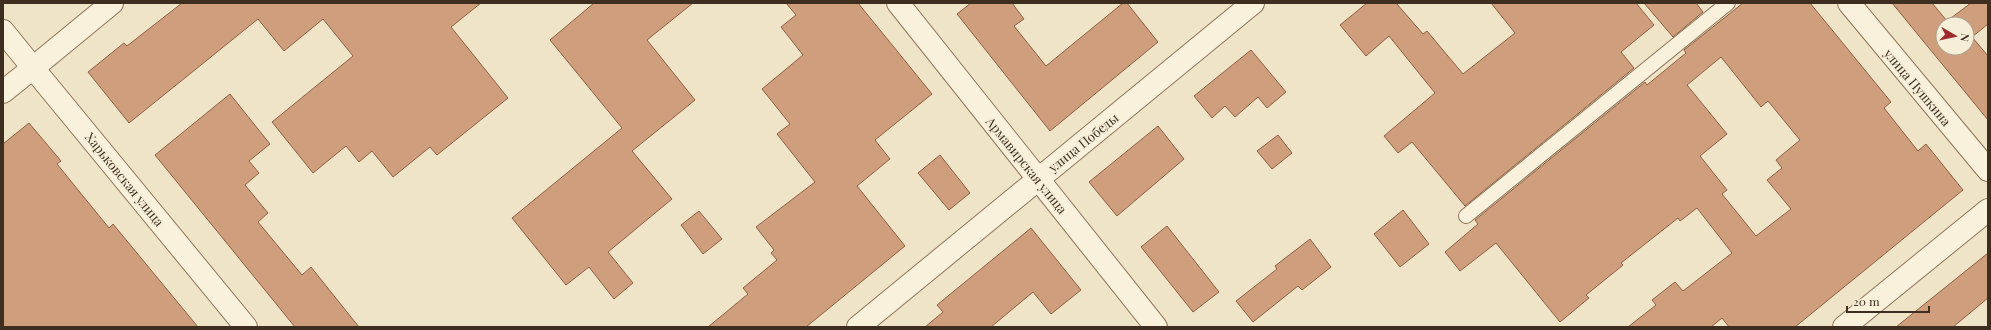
<svg xmlns="http://www.w3.org/2000/svg" width="1991" height="330" viewBox="0 0 1991 330" font-family="'Playfair Display',serif">
  <style>
    .building { fill: #cf9f7d; stroke: #8d5f41; fill-rule: evenodd }
    .lines { fill: none; stroke-linecap: round; stroke-linejoin: round }
    .service-casing { stroke: #8d765c; stroke-width: 16 }
    .minor-casing { stroke: #8d765c; stroke-width: 24 }
    .tertiary-casing { stroke: #8d765c; stroke-width: 24 }
    .service { stroke: #faf1dc; stroke-width: 14 }
    .minor { stroke: #faf1dc; stroke-width: 22 }
    .tertiary { stroke: #faf1dc; stroke-width: 22 }
    .labels { text-anchor: middle; dominant-baseline: central; stroke-width: 4; stroke-linejoin: round; paint-order: stroke }
    .street-label { font-size: 13px; fill: #3d2e20; stroke: #f7eed8 }
  </style>
  <rect width="100%" height="100%" fill="#f0e4c8"/>
  <g class="building">
    <path d="M182 3H481L451 27 508 98 437 155 430 147 393 177 372 151 359 162 346 146 313 173 272 122 353 56 323 19 284 51 258 19 129 123 88 72 124 43 127 46Z"/>
    <path d="M594 3H693L647 40 695 100 632 151 672 199 608 252 633 283 614 299 589 267 566 285 512 218 622 128 550 40Z"/>
    <path d="M786 3H858L932 94 875 140 890 159 857 186 905 246 806 327H708L748 294 743 288 777 260 771 253 774 250 756 227 815 182 777 134 790 124 762 89 803 55 781 27 796 15Z"/>
    <path d="M971 3H1012L1024 19 1014 26 1046 66 1123 3H1127L1158 42 1050 131 957 14Z"/>
    <path d="M1367 3H1396L1423 34 1427 31 1463 74 1515 33 1491 3H1636L1654 25 1621 52 1634 68 1465 206 1412 142 1398 153 1384 136 1435 93 1389 36 1366 56 1340 25Z"/>
    <path d="M1644 3H1696L1703 12 1673 37Z"/>
    <path d="M1743 3H1810L1891 102 1884 108 1918 151 1926 144 1963 190 1795 327H1729L1722 318 1711 327H1628L1656 305 1652 300 1675 282 1683 291 1732 253 1697 208 1680 221 1678 218 1621 263 1623 265 1586 295 1589 298 1560 322 1496 243 1460 271 1445 252 1478 224 1475 220 1645 82 1647 85 1686 53 1684 50ZM1721 57 1761 107 1768 101 1800 140 1776 160 1782 168 1767 180 1791 209 1756 236 1722 194 1727 190 1700 156 1727 134 1687 85Z"/>
    <path d="M1892 3H1932L1947 21 1971 3H1988V24L1972 37 1988 56V120ZM1943 24H1967V48H1943Z"/>
    <path d="M1251 50 1286 92 1267 108 1258 97 1235 117 1225 106 1212 118 1194 96Z"/>
    <path d="M230 94 270 144 249 161 259 173 245 185 268 213 258 222 302 275 311 267 359 327H295L155 155Z"/>
    <path d="M29 123 61 161 57 164 109 228 113 224 198 327H3V144Z"/>
    <path d="M1158 126 1184 159 1117 216 1089 182Z"/>
    <path d="M1278 135 1292 153 1272 169 1257 151Z"/>
    <path d="M940 155 970 193 949 210 918 173Z"/>
    <path d="M1403 210 1429 244 1400 267 1374 234Z"/>
    <path d="M699 211 722 239 703 254 681 225Z"/>
    <path d="M1167 226 1219 292 1193 312 1141 247Z"/>
    <path d="M1031 228 1081 290 1051 314 1033 292 991 327H925L943 312 937 305Z"/>
    <path d="M1310 239 1331 267 1302 290 1298 286 1253 322 1236 301 1277 269 1275 266Z"/>
    <path d="M1988 253V298L1953 327H1896Z"/>
  </g>
  <g class="lines">
    <g class="service-casing">
      <path id="service" d="M1466 216 1728 3"/>
    </g>
    <g class="minor-casing">
      <g id="minor">
        <path d="M1849 3 1988 170"/>
        <path d="M3 92 33 68 246 327"/>
        <path d="M858 327 1253 3"/>
        <path d="M1844 327 1988 210"/>
      </g>
    </g>
    <g class="tertiary-casing">
      <g id="tertiary">
        <path d="M898 3 1156 327"/>
        <path d="M3 31 33 68 112 3"/>
      </g>
    </g>
    <use href="#service" class="service"/>
    <use href="#minor" class="minor"/>
    <use href="#tertiary" class="tertiary"/>
  </g>
  <g class="labels">
    <g class="street-label">
      <text transform="translate(1918 87) rotate(50)">улица Пушкина</text>
      <text transform="translate(1083 142) rotate(-39)">улица Победы</text>
      <text transform="translate(1027 165) rotate(51)">Армавирская улица</text>
      <text transform="translate(125 179) rotate(51)">Харьковская улица</text>
    </g>
  </g>
  <rect width="1991" height="330" fill="none" stroke="#3d2e20" stroke-width="8"/>
  <g transform="translate(1955 36) rotate(99)"><circle r="19" fill="#f7eed8" stroke="#ada18e"/>
  <path d="M0-3L7 15L0 10L-7 15Z" fill="#9e2a2b"/>
  <text y="-6" font-size="11" font-weight="bold" text-anchor="middle" fill="#3d2e20">N</text>
  </g>
  <path d="M1847 306v6h82v-6" fill="none" stroke="#3d2e20" stroke-width="2"/>
  <text x="1853" y="306" font-size="12" fill="#3d2e20" stroke="#f7eed8" stroke-width="3" paint-order="stroke">20 m</text>
</svg>
